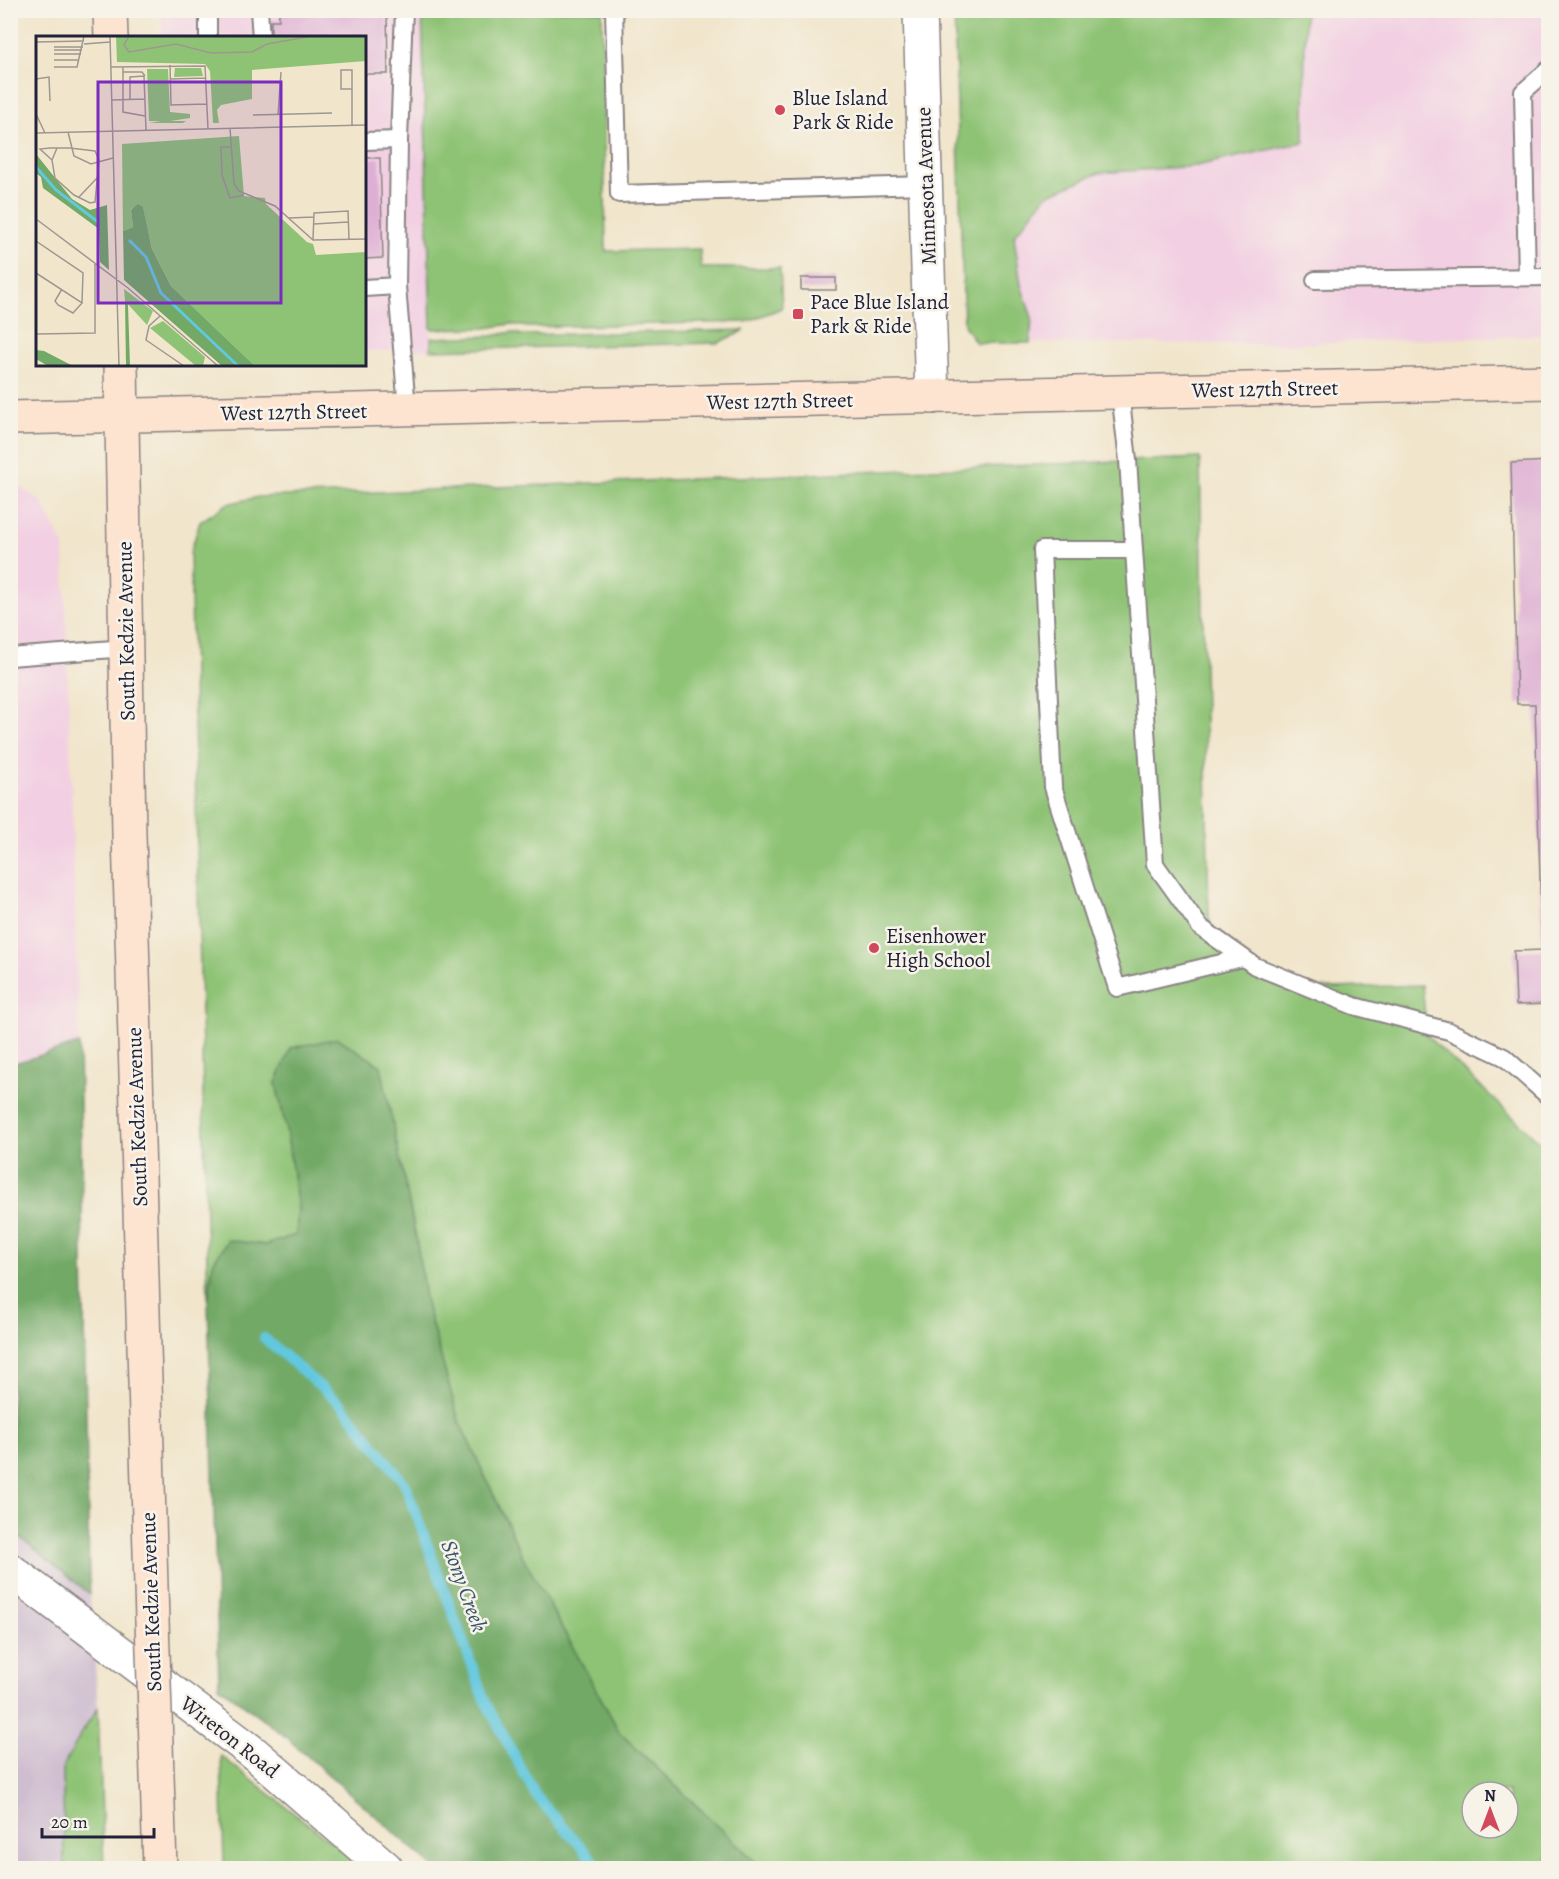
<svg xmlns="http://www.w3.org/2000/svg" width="1559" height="1879" viewBox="0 0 1559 1879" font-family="Alegreya,serif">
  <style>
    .built { fill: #f2cfe2 }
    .industrial { fill: #cfbdd0 }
    .green { fill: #8ec375; stroke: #587258; stroke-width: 1.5; fill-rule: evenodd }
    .forest { fill: #72a966; stroke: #4a6650; stroke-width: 1.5 }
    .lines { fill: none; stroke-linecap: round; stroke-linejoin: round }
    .stream { stroke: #62c8df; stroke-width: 10 }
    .building { fill: #deafd4 }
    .service-casing { stroke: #8a8483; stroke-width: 20 }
    .minor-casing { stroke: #8a8483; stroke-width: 36 }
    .tertiary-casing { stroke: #8a8483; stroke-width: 36 }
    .secondary-casing { stroke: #8a8483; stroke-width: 36 }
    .service { stroke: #fff; stroke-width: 16 }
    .minor { stroke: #fff; stroke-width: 33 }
    .tertiary { stroke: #fff; stroke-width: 33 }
    .secondary { stroke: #fde4d0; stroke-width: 33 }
    .secondary-bridge-casing { stroke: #8a8483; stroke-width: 36; stroke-linecap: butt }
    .secondary-bridge { stroke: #fde4d0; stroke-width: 33 }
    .poi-dot { fill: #d1495b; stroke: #f7f3e8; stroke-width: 2 }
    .labels { text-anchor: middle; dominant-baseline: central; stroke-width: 5; stroke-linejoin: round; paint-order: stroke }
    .poi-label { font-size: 21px; fill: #22223b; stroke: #f7f3e8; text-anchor: start }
    .street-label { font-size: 21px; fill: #22223b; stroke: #f7f3e8 }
    .water-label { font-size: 22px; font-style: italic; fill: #35546c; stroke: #f7f3e8 }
    .inset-river { fill: none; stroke: #62c8df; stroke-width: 3 }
    .inset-road { fill: none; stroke: #9e9791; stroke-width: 1.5 }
    .view { fill: #7b2cbf; fill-opacity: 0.15; stroke: #7b2cbf; stroke-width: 3 }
    .inset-edge { fill: none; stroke: #22223b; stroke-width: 3 }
  </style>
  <rect width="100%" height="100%" fill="#f7f3e8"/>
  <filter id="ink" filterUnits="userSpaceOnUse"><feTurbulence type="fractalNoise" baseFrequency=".0167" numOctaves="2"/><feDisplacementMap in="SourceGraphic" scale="12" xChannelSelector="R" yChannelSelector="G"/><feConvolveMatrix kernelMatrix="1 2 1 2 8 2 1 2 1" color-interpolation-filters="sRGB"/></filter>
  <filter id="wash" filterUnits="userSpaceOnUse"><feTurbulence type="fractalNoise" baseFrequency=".008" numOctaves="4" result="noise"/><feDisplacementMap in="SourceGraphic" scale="24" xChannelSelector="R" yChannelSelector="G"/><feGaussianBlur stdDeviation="1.35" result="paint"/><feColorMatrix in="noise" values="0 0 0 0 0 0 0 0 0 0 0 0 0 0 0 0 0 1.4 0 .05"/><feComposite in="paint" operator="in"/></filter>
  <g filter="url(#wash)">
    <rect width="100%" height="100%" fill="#f1e5cb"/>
    <g class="built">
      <path d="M162 11H422L431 350 365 351 364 38 162 37Z"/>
      <path d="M1305 11H1548V335L1292 344 1030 343 1032 318 1021 285 1014 236 1047 195 1099 173 1196 166 1304 142Z"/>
      <path d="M11 484 20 487 42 502 64 546 79 1044 11 1064Z"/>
    </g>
    <path class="industrial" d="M10 1254 12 1531 90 1594 98 1708 82 1731 63 1767 64 1868H11Z"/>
    <g class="green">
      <path d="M422 11H602L606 251 700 249 701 268H780L782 308 746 322 528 327 511 324 486 328 431 329Z"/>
      <path d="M954 11H1305L1304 142 1196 166 1099 173 1047 195 1014 236 1021 285 1032 318 1030 343H976L964 325Z"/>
      <path d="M745 330 718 343 431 350V338L492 336 512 332 522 335Z"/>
      <path d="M1200 458 1209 919 1218 946 1238 965 1260 980 1304 989 1422 985 1427 1036 1548 1150V1868H762L620 1733 523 1557 459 1421 426 1304 416 1238 401 1164 276 1083 286 1128 298 1208 296 1235 265 1245 228 1240 213 1263 208 1303 190 553 200 522 227 504 258 497ZM1472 1792H1508V1828H1472Z"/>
      <path d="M98 1708 104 1868H64L63 1767 83 1731Z"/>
      <path d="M221 1756 365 1868H227L224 1865Z"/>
    </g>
    <g class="forest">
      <path d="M338 1038 381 1066 416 1238 426 1304 459 1421 523 1557 620 1733 762 1868H435L281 1733 219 1686 208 1303 213 1263 228 1240 265 1245 296 1235 298 1208 286 1128 276 1083 291 1048Z"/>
      <path d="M79 1044 89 1574 90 1594 12 1531 11 1064Z"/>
    </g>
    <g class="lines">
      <path class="stream" d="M264 1338 343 1406 405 1484 485 1701 536 1796 600 1868"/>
    </g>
    <g id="blocks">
      <g class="building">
        <path d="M279 10H387L388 74H364V38H271V20H279Z"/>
        <path d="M364 158H380L383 258 364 259Z"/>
        <rect x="801" y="278" width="35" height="12"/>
        <path d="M1548 461V1004L1516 1005 1514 951 1542 950 1535 704H1517L1511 463Z"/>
      </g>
    </g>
  </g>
  <g filter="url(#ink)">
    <use href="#blocks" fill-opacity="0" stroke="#8a8483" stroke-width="1.5"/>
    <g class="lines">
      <g class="service-casing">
        <g id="service">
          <path d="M208 10V38"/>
          <path d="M259 10 261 38"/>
          <path d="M404 10 399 140 397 286 407 409"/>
          <path d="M614 10 619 194 925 185"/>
          <path d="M364 141 399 140"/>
          <path d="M1527 277 1523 92 1548 70"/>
          <path d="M1315 280 1548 277"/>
          <path d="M364 288 397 286"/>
          <path d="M1120 393 1128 460 1155 864 1200 927 1255 966 1354 1006 1449 1031 1504 1057 1548 1096"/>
          <path d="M1134 550H1042L1053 787 1117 988 1242 958"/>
          <path d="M10 657 126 648"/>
        </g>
      </g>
      <g class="minor-casing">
        <path id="minor" d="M920 10 932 397"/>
      </g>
      <g class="tertiary-casing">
        <path id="tertiary" d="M10 1570 255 1754 386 1868"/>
      </g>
      <g class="secondary-casing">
        <g id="secondary">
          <path d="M110 10 111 38"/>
          <path d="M121 364 129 834 152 1620"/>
          <path d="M10 418 1548 382"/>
        </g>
      </g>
      <use href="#service" class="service"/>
      <use href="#minor" class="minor"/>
      <use href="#tertiary" class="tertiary"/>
      <use href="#secondary" class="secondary"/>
      <g class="secondary-bridge-casing">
        <path id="secondary-bridge" d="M152 1620 160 1868"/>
      </g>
      <use href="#secondary-bridge" class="secondary-bridge"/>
    </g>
  </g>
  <g class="poi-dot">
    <circle cx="780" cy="110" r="6"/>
    <rect x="792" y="308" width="12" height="12" rx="3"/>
    <circle cx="874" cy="948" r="6"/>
  </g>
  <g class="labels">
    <g class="poi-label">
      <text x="792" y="98">Blue Island<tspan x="792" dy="24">Park &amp; Ride</tspan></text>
      <text x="810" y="302">Pace Blue Island<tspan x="810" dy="24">Park &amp; Ride</tspan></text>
      <text x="886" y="936">Eisenhower<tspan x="886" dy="24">High School</tspan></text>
    </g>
    <g class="street-label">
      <text transform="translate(926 186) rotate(-92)">Minnesota Avenue</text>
      <text transform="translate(1265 389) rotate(-1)">West 127th Street</text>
      <text transform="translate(780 401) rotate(-1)">West 127th Street</text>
      <text transform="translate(294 412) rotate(-1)">West 127th Street</text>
      <text transform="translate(126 631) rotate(-91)">South Kedzie Avenue</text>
      <text transform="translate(137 1117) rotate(-92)">South Kedzie Avenue</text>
      <text transform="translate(151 1602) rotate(-92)">South Kedzie Avenue</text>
      <text transform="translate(230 1737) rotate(38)">Wireton Road</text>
    </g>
    <g class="water-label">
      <text transform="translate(464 1586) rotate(70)">Stony Creek</text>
    </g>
  </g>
  <g transform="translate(36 36)">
    <rect width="330" height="330" fill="#f1e5cb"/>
    <path d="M80 0H330V25L216 34V63L185 69 181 74 183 87H177L174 35 169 28 81 26ZM139 32H165L167 40 138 41ZM111 33H132L134 76 154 78V82L134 85H150L147 87H113L125 85H113ZM203 100 208 160 229 162 230 168 271 206 277 208 280 219 330 216V330H219L135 250 116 213 107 172 95 173 97 191 87 195V199L86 108ZM88 253 117 275 111 289 89 265ZM127 285 169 321 167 330H160L114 292Z" fill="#8ec375"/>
    <path d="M0 118 36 163 54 174 71 169 73 234 64 226 63 193 7 152 5 141 0 137ZM102 168 107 171 116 213 135 250 219 330H186L88 244 87 195 97 191 95 174ZM89 265 92 269 94 330H90ZM0 314 8 315 37 330H12L0 323Z" fill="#72a966"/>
    <path class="inset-river" d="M0 131 20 154 62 186M93 204 110 221 125 257 202 330"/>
    <path class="inset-road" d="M74 0 83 330M93 0 88 9 93 16 140 8 175 17 216 16 231 8 276 0M0 6 48 5M48 8 74 6M18 11H47M18 14H46M18 18H45M18 24H43M134 29 135 69 171 68M18 31H41L48 0M75 31 169 30 172 93M87 31V76L109 80M87 36H106L109 40M0 43 13 41 14 65M134 43 170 42M316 53H305V34H316V90M94 63V41L108 40 110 94M76 64 109 63M0 78 9 97M217 79 296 77M242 79 245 36M194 92 198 148 203 155 239 170 277 204 330 203M32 96 38 120 55 128 77 122M0 97 330 89M196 111H185L186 139 194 162 208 159M16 124 4 113 14 112H34L59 115 63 124 59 166 54 167 38 159 19 142 16 124 21 112M43 161 62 141M252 182 278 181M0 183 92 252 182 330M278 188 312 186M277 204 278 177 312 175 313 203M0 205 47 237 46 267 0 237M26 253 19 265 22 269 37 277 46 267M124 280 113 290 110 304 148 330M0 298 59 297V227"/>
    <path class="view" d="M62 46H245V267H62Z"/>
    <rect width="330" height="330" class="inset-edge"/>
  </g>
  <rect width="1559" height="1879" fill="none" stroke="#f7f3e8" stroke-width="36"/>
  <g transform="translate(1490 1810)"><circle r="28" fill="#f7f3e8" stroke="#a29fa3" stroke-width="1.5"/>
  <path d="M0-4.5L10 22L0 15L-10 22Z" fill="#d1495b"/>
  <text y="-9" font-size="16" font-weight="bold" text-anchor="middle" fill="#22223b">N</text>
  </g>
  <path d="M42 1828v9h112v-9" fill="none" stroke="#22223b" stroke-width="3"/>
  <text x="51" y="1828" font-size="18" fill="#22223b" stroke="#f7f3e8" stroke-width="4.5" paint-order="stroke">20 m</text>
</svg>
